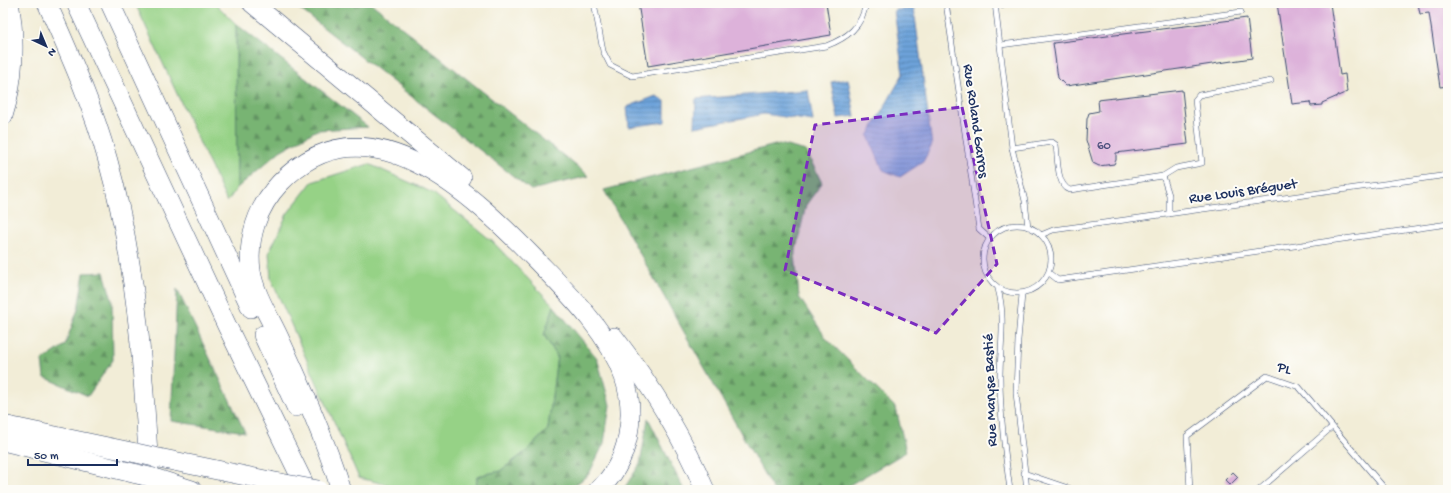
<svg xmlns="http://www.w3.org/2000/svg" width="1451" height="493" viewBox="0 0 1451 493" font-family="'Gochi Hand',sans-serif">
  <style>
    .grass { fill: #96d286; stroke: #588072 }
    .forest { fill: url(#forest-firs); stroke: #4a7268 }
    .water { fill: url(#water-rules); stroke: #44699c }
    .building { fill: #ddb2da }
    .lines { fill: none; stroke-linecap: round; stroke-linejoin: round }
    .lane-casing { stroke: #3b4c70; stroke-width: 6 }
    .highway-casing { stroke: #3b4c70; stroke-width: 20 }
    .lane { stroke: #fff; stroke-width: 5 }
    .highway { stroke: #fff; stroke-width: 19 }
    .highway-bridge-casing { stroke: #3b4c70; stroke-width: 20; stroke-linecap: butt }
    .highway-bridge { stroke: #fff; stroke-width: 19 }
    .marked { fill: #7b2cbf; fill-opacity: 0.2; stroke: #7b2cbf; stroke-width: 3; stroke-dasharray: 8 5; stroke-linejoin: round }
    .labels { text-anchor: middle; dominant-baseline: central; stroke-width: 4; stroke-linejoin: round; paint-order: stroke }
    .number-label { font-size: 13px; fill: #4c507d }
    .street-label { font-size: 15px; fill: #1b2f5e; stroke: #fdfcf7 }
  </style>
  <defs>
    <pattern id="forest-firs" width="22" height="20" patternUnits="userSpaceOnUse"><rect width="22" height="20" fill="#78b473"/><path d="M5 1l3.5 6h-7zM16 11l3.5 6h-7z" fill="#629362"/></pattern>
    <pattern id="water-rules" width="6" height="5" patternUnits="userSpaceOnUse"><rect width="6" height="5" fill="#6da3da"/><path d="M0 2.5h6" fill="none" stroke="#5985b4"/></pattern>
  </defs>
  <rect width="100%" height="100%" fill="#fdfcf7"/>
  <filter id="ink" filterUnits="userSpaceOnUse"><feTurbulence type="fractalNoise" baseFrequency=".025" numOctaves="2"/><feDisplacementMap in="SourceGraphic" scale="8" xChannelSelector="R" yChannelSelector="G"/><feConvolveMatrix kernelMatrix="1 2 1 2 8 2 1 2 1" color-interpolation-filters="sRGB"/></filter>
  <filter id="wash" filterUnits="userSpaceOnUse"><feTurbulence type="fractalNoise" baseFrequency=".012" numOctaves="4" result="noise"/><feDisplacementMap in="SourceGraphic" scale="16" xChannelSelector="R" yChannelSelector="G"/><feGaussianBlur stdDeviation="0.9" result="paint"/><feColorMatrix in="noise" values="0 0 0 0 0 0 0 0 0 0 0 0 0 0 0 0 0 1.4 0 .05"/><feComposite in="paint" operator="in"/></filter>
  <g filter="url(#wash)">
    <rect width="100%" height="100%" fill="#f2edd7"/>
    <g class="grass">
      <path d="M135 3H215L236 24 237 188 227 202Z"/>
      <path d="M369 164 433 193 492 241 554 306 544 335 557 356 548 429 528 450 500 471 477 476 476 490H410L359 478 271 279 269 253 287 214 312 182Z"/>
    </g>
    <g class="forest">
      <path d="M292 3H371L589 176 531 190Z"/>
      <path d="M236 24 368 127 317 130 280 151 237 188Z"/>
      <path d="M779 144 806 151 822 183 806 205 795 254 799 297 826 338 896 408 906 452 841 490H773L604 190Z"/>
      <path d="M104 272 112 300 113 360 88 396 44 377 42 361 65 345 78 309 84 273Z"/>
      <path d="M177 289 245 432 171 421Z"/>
      <path d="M554 306 597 358 610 405 604 443 589 474 569 490H476L477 476 500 471 528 450 548 429 557 356 544 335Z"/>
      <path d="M648 418 684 490H623L640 464Z"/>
    </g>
    <g class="water">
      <path d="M914 9 932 145 923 162 900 177 883 170 868 136 903 74 894 10Z"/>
      <path d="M848 79 855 116 838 118 831 82Z"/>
      <path d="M808 90 813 121 764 114 695 127 696 99Z"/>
      <path d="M656 96 665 101V122L629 127 627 107Z"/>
    </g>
    <g id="blocks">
      <g class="building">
        <path d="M638 3H826L831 35 648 66Z"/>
        <path d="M1277 3H1330L1340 75 1345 74 1347 92 1322 103V105L1311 106 1310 102 1292 104Z"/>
        <path d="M1418 3H1448V86L1440 87 1429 13 1420 14Z"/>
        <path d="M1247 18 1252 58 1066 86 1058 78 1053 43Z"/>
        <path d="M1182 90 1188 144 1116 153V160L1114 164 1099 166 1093 163 1086 140 1087 119 1089 113 1099 111 1098 100Z"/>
        <path d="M1233 472 1238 477 1230 485 1225 480Z"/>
      </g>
    </g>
  </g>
  <g filter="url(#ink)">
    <use href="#blocks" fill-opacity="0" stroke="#3b4c70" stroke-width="1"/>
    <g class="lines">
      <g class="lane-casing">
        <g id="lane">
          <path d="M594 3 603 51 610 65 632 76 826 46C847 38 862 27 866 3"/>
          <path d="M946 3 979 229 989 238"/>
          <path d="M995 3 1012 148 1025 201 1028 227"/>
          <path d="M996 7 1007 3"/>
          <path d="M1001 45 1241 12"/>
          <path d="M1012 148 1052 142 1056 145C1058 158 1056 185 1070 190L1163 176 1176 168 1202 163 1195 100 1199 95 1271 81"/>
          <path d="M1163 176 1169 195V214"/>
          <circle cx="1017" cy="259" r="34"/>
          <path d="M1041 235 1053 230 1448 175"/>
          <path d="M1049 273 1058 280 1448 224"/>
          <path d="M998 289C1006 317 1000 348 1000 377 1000 415 1005 453 1010 490"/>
          <path d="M1022 294 1018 340 1016 393 1027 490"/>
          <path d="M1024 473 1074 490"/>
          <path d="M1190 490 1187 436 1267 376 1299 387 1386 490"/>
          <path d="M1259 490 1332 427"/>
        </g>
      </g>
      <g class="highway-casing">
        <g id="highway">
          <path d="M47 3C70 55 93 106 108 161 138 268 144 379 150 490"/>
          <path d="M76 3 227 326 307 490"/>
          <path d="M110 3 251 308"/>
          <path d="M252 3 462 178"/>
          <path d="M3 116C14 81 16 39 9 3"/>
          <path d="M263 335 296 407"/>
          <path d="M614 337C650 384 682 435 705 490"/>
          <path d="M3 425 136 453"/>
          <path d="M3 441 137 474"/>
          <path d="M154 457 270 481"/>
          <path d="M154 478 192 490"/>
          <path d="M341 490C325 439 303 390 281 342 271 319 255 296 251 271 247 239 257 207 280 183 367 92 474 196 537 261 569 294 608 332 624 377 637 415 629 463 598 490"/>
        </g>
      </g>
      <use href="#lane" class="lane"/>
      <use href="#highway" class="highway"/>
      <g class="highway-bridge-casing">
        <g id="highway-bridge">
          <path d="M136 453 154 457"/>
          <path d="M137 474 154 478"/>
          <path d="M270 481 318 490"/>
        </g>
      </g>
      <use href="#highway-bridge" class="highway-bridge"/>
    </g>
  </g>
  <path class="marked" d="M962 107 997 264 936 333 785 270 815 125Z"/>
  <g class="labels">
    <g class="number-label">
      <text x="1104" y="146">60</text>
    </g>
    <g class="street-label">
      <text transform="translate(975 121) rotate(82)">Rue Roland Garros</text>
      <text transform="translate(1243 192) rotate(-8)">Rue Louis Bréguet</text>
      <text transform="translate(1284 369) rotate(18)">PL</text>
      <text transform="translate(991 390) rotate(-92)">Rue Maryse Bastié</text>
    </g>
  </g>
  <rect width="1451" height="493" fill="none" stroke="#fdfcf7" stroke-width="16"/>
  <g transform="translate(46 46) rotate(136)" stroke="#fdfcf7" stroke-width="3" paint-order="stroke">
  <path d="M0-3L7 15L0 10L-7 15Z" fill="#1b2f5e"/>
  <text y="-6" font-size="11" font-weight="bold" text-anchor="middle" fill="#1b2f5e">N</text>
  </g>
  <path d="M28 459v6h89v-6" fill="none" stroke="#1b2f5e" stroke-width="2"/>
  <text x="34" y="459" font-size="12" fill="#1b2f5e" stroke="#fdfcf7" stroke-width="3" paint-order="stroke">50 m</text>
</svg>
